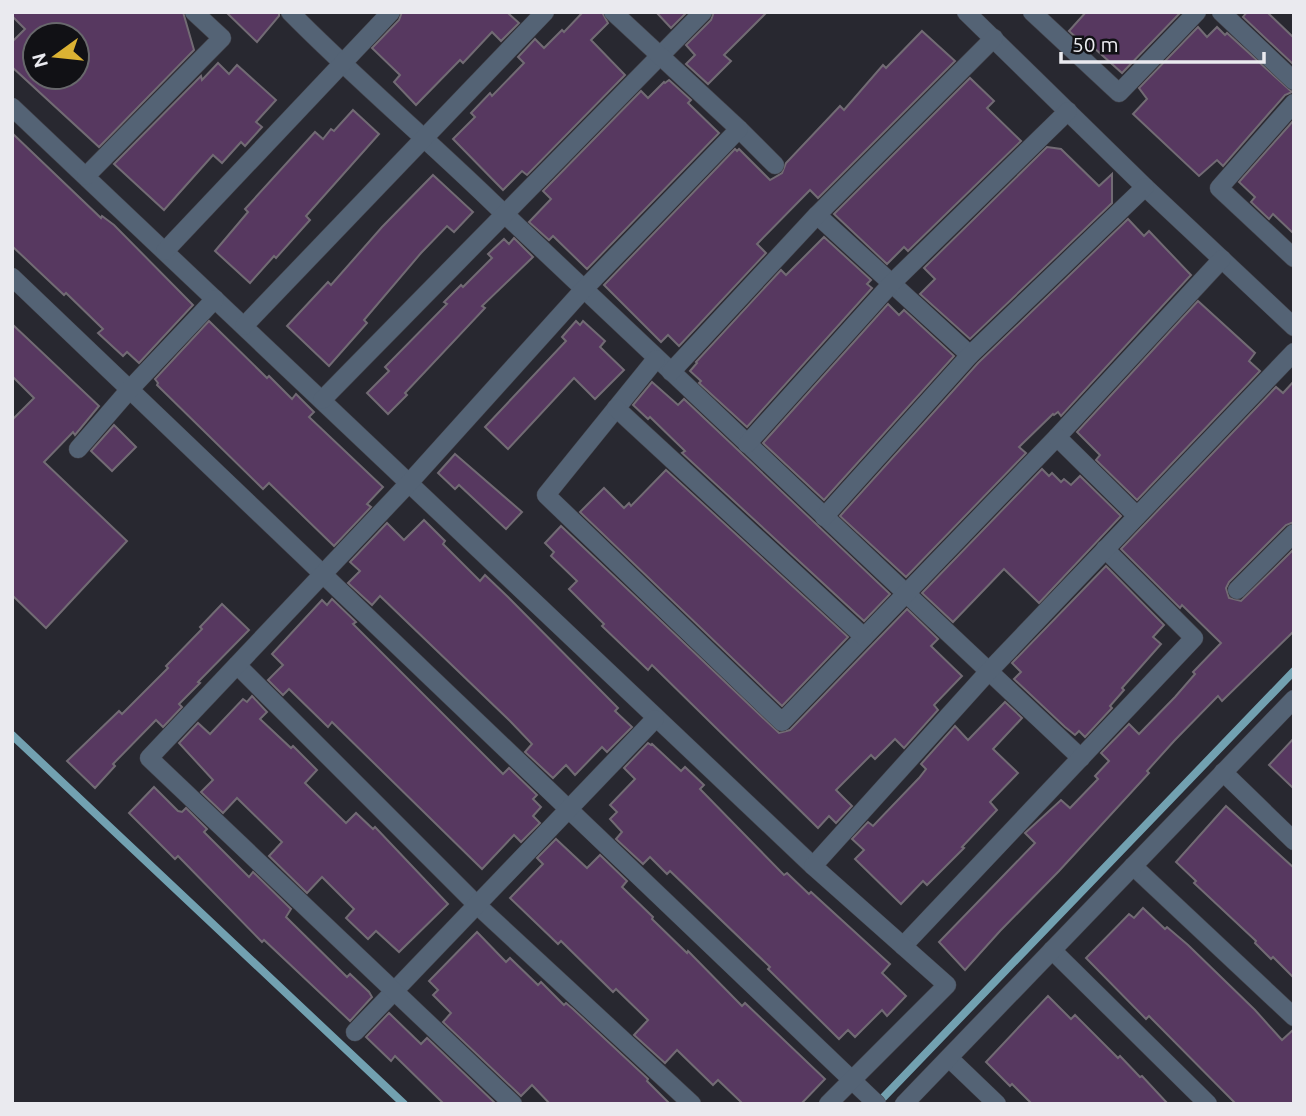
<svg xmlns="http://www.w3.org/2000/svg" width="1306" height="1116" viewBox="0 0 1306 1116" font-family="Ubuntu,sans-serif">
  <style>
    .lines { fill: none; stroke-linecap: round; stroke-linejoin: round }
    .stream { stroke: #72a1b1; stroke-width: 8 }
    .building { fill: #573860; stroke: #726b74; stroke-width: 2; fill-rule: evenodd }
    .minor-casing { stroke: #43434b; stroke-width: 19 }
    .minor { stroke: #546375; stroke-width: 18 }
  </style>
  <rect width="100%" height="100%" fill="#282830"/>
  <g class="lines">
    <g class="stream">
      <path d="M12 735 404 1104"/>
      <path d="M877 1104 1294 671"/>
    </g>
  </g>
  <g class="building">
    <path d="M12 12H183L194 50 99 147 12 67V42L25 29 12 16ZM35 35H77V77H35Z"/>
    <path d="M226 12H279V16L257 42Z"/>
    <path d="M402 12H511L509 14 519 23 501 41 492 32 463 63 460 60 416 105 394 82 400 75 372 48 399 20Z"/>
    <path d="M583 12H602L608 23 591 40 625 75 527 175 522 171 503 190 453 139 475 117 471 113 490 93 492 96 524 63 518 57 535 39 544 48 562 30 564 32Z"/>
    <path d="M656 12H687L671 28Z"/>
    <path d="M714 12H767L724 55 731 61 708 84 686 64 695 55 686 45 711 20Z"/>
    <path d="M1086 12H1181L1122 73 1093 47 1090 50 1069 31Z"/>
    <path d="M1247 12H1267L1294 38V65L1243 17Z"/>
    <path d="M1198 27 1207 37 1217 27 1225 35 1227 33 1292 92 1285 95 1223 166 1217 160 1199 176 1133 114 1147 99 1139 88Z"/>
    <path d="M922 31 955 61 818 198 810 190 757 244 766 253 679 346 668 335 661 342 604 285 735 149 737 151 739 149 770 180 782 173 786 163 840 106 844 110 883 65 886 68Z"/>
    <path d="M218 63 229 74 237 65 276 100 256 122 262 127 245 146 241 142 222 163 213 155 164 210 114 164 201 76 202 80Z"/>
    <path d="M970 78 994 101 987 108 1021 141 908 251 904 247 887 264 834 214Z"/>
    <path d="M669 80 691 100 688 103 719 133 587 269 553 236 549 240 529 222 551 199 543 191 641 91 648 98 664 82 665 83Z"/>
    <path d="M353 110 379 134 306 216 310 220 276 258 274 256 250 283 215 251 248 212 245 209 315 132 323 139 331 129 334 131Z"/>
    <path d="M1294 120V234L1273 214 1269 219 1251 202 1255 197 1239 182Z"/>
    <path d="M12 133 101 218 102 216 114 225 193 305 139 363 127 352 123 356 98 333 103 329 66 293 64 295 12 246Z"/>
    <path d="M1047 147 1061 149 1099 186 1112 174V203L970 339 920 294 935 279 924 268Z"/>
    <path d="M433 175 473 212 454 232 447 226 421 253 364 320 367 323 329 366 287 326 328 282 331 285 382 227Z"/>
    <path d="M1128 219 1144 236 1149 231 1191 275 1061 416 1058 412 1054 415 1053 414 1019 447 1026 453 906 577 840 516 978 363Z"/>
    <path d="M824 237 871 280 867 284 872 288 747 427 699 383 701 381 690 371 697 363 696 362 781 270 786 275Z"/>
    <path d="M514 238 533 257 482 306 485 308 405 393 407 395 388 414 367 393 389 371 385 367 447 304 444 302 461 285 463 287 492 258 488 254 504 239 509 244Z"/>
    <path d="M1198 301 1255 353 1249 361 1260 371 1137 500 1096 460 1100 455 1077 432Z"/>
    <path d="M888 304 899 315 904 310 954 356 824 500 763 443Z"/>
    <path d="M209 321 267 378 269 376 292 399 296 394 314 412 309 417 383 487 367 504 371 507 334 546 269 483 263 489 157 385 158 383 155 379Z"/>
    <path d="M576 321 580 325 583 321 605 341 600 347 624 370 595 399 574 378 508 449 485 427 566 341 562 337Z"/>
    <path d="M12 324 99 406 75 435 73 432 44 462 127 541 46 628 12 595V420L34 398 12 376Z"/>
    <path d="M1294 381V522L1286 525 1229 582 1226 588 1229 598 1241 601 1294 549V631L1222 701 1218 696 1174 741 1147 771 1149 773 1059 871 1000 931 965 970 939 942 1035 843 1025 833 1061 800 1070 808 1098 779 1095 776 1109 761 1101 753 1129 724 1139 734 1175 697 1195 674 1193 672 1221 643 1182 605 1180 608 1121 549 1276 387 1283 393Z"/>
    <path d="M652 382 678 405 684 399 890 594 864 621 682 453 685 451 650 417 648 419 633 405Z"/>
    <path d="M114 425 136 447 112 471 91 451Z"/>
    <path d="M455 454 522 512 506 529 459 485 455 489 438 473Z"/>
    <path d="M1042 469 1049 476 1052 473 1061 482 1064 479 1071 485 1080 476 1121 516 1039 603 1004 569 953 622 922 593Z"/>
    <path d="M666 470 848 637 782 706 580 512 604 488 624 508 629 503 631 506Z"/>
    <path d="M424 520 445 541 443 544 480 581 485 575 508 597 618 708 615 711 632 727 607 752 602 747 575 775 566 765 553 778 525 752 532 744 510 721 380 596 372 605 348 583 360 571 350 562 387 523 404 540Z"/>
    <path d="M561 526 779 733 790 730 907 609 938 639 931 646 962 676 934 705 938 710 904 748 895 739 875 759 871 755 836 790 852 806 836 823 829 816 818 828 652 665 648 670 602 626 604 624 569 589 577 581 551 556 554 552 545 543Z"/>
    <path d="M1106 566 1164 625 1153 637 1161 644 1122 688 1124 690 1110 706 1112 708 1085 737 1079 731 1075 735 1065 727 1014 679 1021 672 1012 663Z"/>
    <path d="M332 599 356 622 353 624 503 774 509 768 537 795 533 799 541 807 533 816 540 823 521 842 514 835 482 869 332 722 328 727 289 689 283 695 268 680 283 665 272 654 322 600 327 605Z"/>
    <path d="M222 604 249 630 198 682 200 683 179 704 182 707 163 727 156 720 113 764 115 766 95 788 67 761 119 711 122 714 168 668 166 666 202 629 200 627Z"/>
    <path d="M252 696 267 712 260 719 291 748 293 746 317 770 305 783 346 823 356 813 373 829 375 827 448 904 399 952 376 931 368 939 346 918 354 909 322 877 307 893 269 856 282 842 237 798 223 813 201 792 213 780 179 743 198 723 210 734 243 699 247 702Z"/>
    <path d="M1005 702 1022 718 993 749 1018 773 990 802 997 810 962 847 964 848 927 885 923 881 901 904 855 859 864 850 852 839 868 822 873 826 919 778 926 769 921 764 955 726 968 740Z"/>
    <path d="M1294 738V789L1269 765Z"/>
    <path d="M648 743 651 745 652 744 681 771 685 767 704 785 700 789 784 875 787 873 809 894 811 892 890 964 882 973 906 996 887 1016 882 1010 855 1037 848 1030 839 1039 768 969 770 967 670 871 667 874 650 857 643 864 616 839 622 832 610 819 617 812 610 805 635 779 624 768Z"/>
    <path d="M154 787 178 811 182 812 186 808 207 829 204 832 249 877 253 872 291 909 286 917 347 977 350 974 369 992 372 997 350 1021 264 940 262 942 178 856 175 859 129 813Z"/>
    <path d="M1226 806 1294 868V978L1273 957 1271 959 1255 943 1256 941 1194 883 1196 881 1176 862Z"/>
    <path d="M556 839 587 868 600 855 627 881 622 887 653 917 652 919 687 953 688 951 742 1006 745 1003 825 1079 801 1104H743L718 1080 713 1085 677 1050 665 1063 634 1035 648 1020 616 989 613 992 561 941 558 944 510 898 543 864 537 858Z"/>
    <path d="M1143 908 1165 929 1167 927 1188 945 1255 1010 1282 1040 1294 1029V1104H1236L1149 1016 1146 1019 1086 958 1129 914 1134 918Z"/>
    <path d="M477 932 506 962 510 958 538 985 541 982 564 1005 566 1003 573 1009 648 1079 647 1081 670 1104H550L532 1085 521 1096 443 1022 451 1013 433 995 438 990 429 981Z"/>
    <path d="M1048 996 1071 1019 1075 1015 1118 1058 1120 1056 1140 1077 1142 1076 1168 1104H1032L1012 1084 1010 1086 986 1062Z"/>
    <path d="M389 1013 421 1044 427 1038 496 1104H444L395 1056 391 1061 366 1037Z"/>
  </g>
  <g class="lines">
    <g class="minor-casing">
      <g id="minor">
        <path d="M290 12C355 78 426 138 493 203 688 389 885 573 1081 758"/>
        <path d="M966 12 1145 187 1294 327"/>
        <path d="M1032 12 1119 93 1197 12"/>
        <path d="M1221 12 1294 81"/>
        <path d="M1294 103 1219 188 1294 258"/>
        <path d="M12 107 813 866"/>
        <path d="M739 129 775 165"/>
        <path d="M86 176 222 38 194 12"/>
        <path d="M817 215 970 355"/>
        <path d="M165 251 391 12"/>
        <path d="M12 277 877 1104"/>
        <path d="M244 326 545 12"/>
        <path d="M656 359 546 495 782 722 1057 437 1222 259"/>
        <path d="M671 372 817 215 994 38"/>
        <path d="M322 400 703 12"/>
        <path d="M616 408 864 637"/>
        <path d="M1057 437 1137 516"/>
        <path d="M747 444 892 283 1068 111"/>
        <path d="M78 449 130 389 215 299"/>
        <path d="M824 517 970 355 1145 187"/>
        <path d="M1237 590 1294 533"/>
        <path d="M237 665 477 905 692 1104"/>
        <path d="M1223 772 1294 841"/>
        <path d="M1133 866 1294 1017"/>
        <path d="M903 946 1194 638 1105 549"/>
        <path d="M1052 950 1208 1104"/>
        <path d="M355 1032 655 719"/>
        <path d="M949 1058 997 1104"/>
        <path d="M513 1104 149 758 409 483 584 289 739 129 613 12"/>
        <path d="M828 1104 947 985 813 866 989 671 1294 352"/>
        <path d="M904 1104 1294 699"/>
      </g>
    </g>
    <use href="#minor" class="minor"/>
  </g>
  <rect width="1306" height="1116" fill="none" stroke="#eaeaef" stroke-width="28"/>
  <g transform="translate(56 56) rotate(255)"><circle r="33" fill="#111115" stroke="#68686c" stroke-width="2"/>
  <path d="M0-5L12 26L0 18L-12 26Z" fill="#dbb233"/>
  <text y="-10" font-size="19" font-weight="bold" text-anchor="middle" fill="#eaeaef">N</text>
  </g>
  <path d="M1061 52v10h203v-10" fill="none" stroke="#eaeaef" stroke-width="3.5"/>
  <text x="1072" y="52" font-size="21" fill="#eaeaef" stroke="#111115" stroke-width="5" paint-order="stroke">50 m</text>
</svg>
